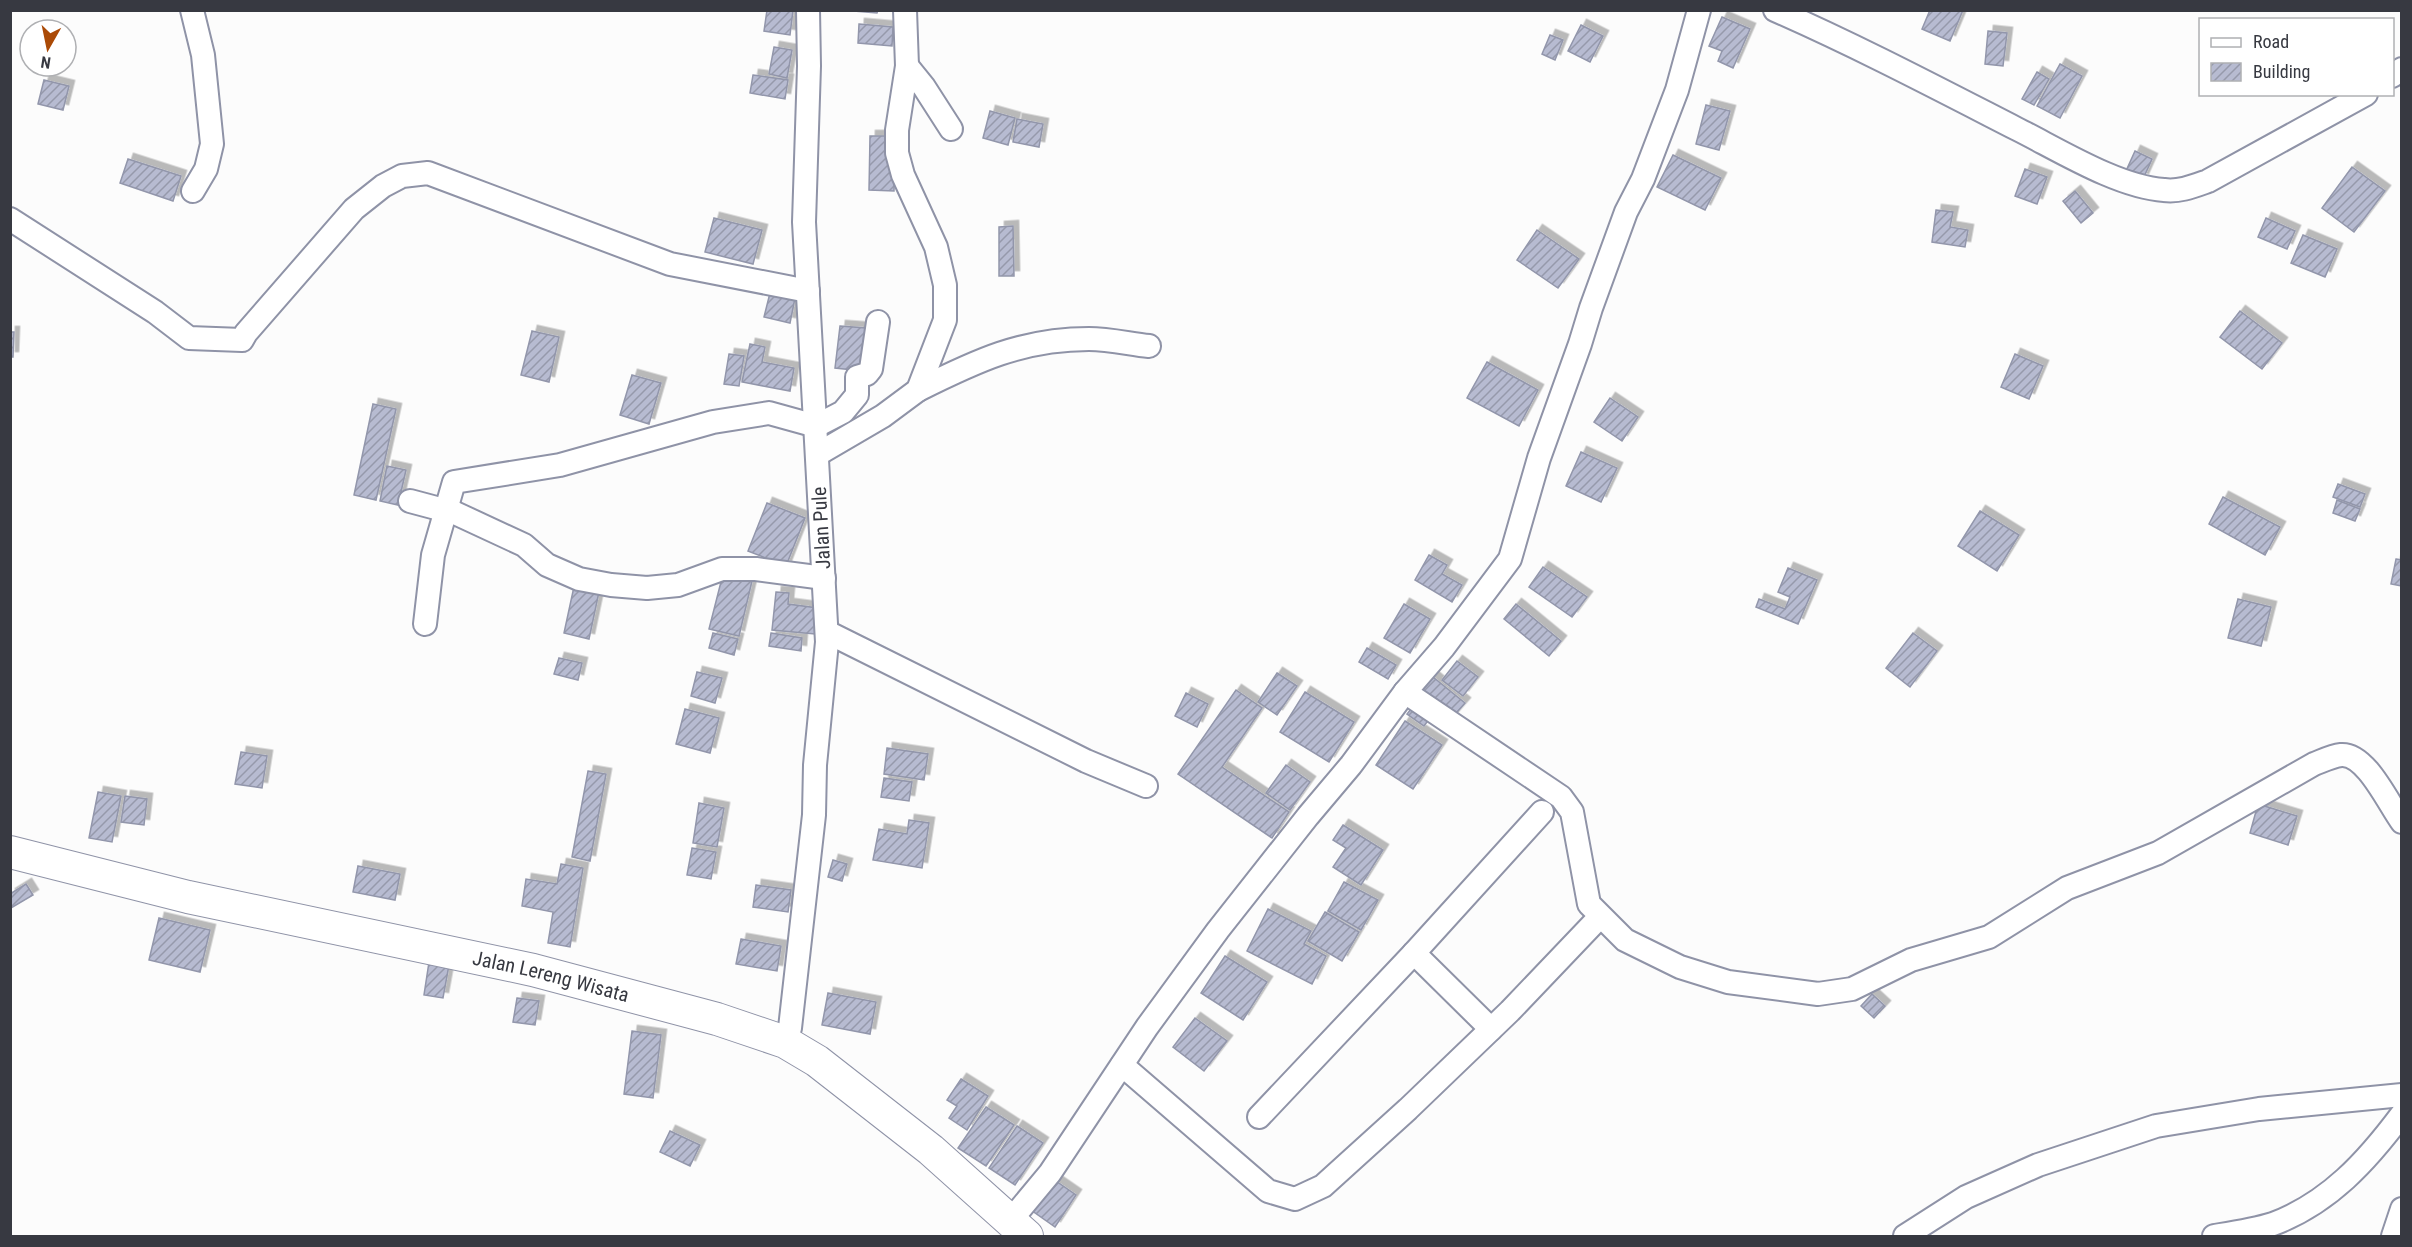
<svg xmlns="http://www.w3.org/2000/svg" width="2412" height="1247" viewBox="0 0 2412 1247" font-family="'Roboto Condensed',sans-serif">
  <style>
    .building { fill: url(#building-hatch); stroke: #9296ab; stroke-width: 1.5; filter: url(#shadow) }
    .lines { fill: none; stroke-linecap: round; stroke-linejoin: round }
    .minor-casing { stroke: #8f93a7; stroke-width: 26 }
    .secondary-casing { stroke: #8f93a7; stroke-width: 34 }
    .minor { stroke: #fff; stroke-width: 22 }
    .secondary { stroke: #fff; stroke-width: 32 }
    .labels { text-anchor: middle; dominant-baseline: central; stroke-width: 4.5; stroke-linejoin: round; paint-order: stroke }
    .street-label { font-size: 20px; fill: #373941; stroke: #fff }
  </style>
  <defs>
    <pattern id="building-hatch" width="6" height="6" patternUnits="userSpaceOnUse" patternTransform="scale(1.5)"><rect width="6" height="6" fill="#b7bbd1"/><path d="M-1 1l2-2M0 6l6-6M5 7l2-2" fill="none" stroke="#9699ab"/></pattern>
    <filter id="shadow"><feDropShadow dx="5.5" dy="-5.5" stdDeviation="0" flood-color="#0004"/></filter>
  </defs>
  <rect width="100%" height="100%" fill="#fcfcfc"/>
  <g class="building">
    <path d="M767 10H793L790 35 764 31Z"/>
    <path d="M841 10H878L877 13Z"/>
    <path d="M1930 10H1963L1950 41 1922 29Z"/>
    <path d="M1722 17 1750 29 1733 68 1718 61 1722 51 1709 46Z"/>
    <path d="M859 24 893 27 892 46 858 43Z"/>
    <path d="M1581 25 1603 36 1590 62 1568 51Z"/>
    <path d="M1988 31 2007 33 2003 66 1985 64Z"/>
    <path d="M1550 35 1563 40 1555 60 1542 54Z"/>
    <path d="M774 47 792 50 787 78 769 74Z"/>
    <path d="M2060 64 2082 76 2060 118 2037 106Z"/>
    <path d="M2037 72 2049 79 2034 105 2022 99Z"/>
    <path d="M753 75 788 80 785 99 750 93Z"/>
    <path d="M44 80 69 86 63 110 38 104Z"/>
    <path d="M1706 105 1730 111 1719 150 1696 144Z"/>
    <path d="M990 111 1015 118 1008 145 983 138Z"/>
    <path d="M1017 119 1043 124 1039 147 1013 142Z"/>
    <path d="M870 136H895L894 191 869 190Z"/>
    <path d="M2135 151 2152 159 2143 179 2126 171Z"/>
    <path d="M1673 155 1721 178 1705 210 1657 187Z"/>
    <path d="M128 159 181 176 173 201 120 183Z"/>
    <path d="M2352 167 2385 191 2354 232 2322 208Z"/>
    <path d="M2025 169 2047 177 2037 204 2015 196Z"/>
    <path d="M2075 191 2093 213 2081 223 2063 201Z"/>
    <path d="M1936 210 1953 212 1950 227 1968 230 1965 247 1932 242Z"/>
    <path d="M714 218 762 230 753 264 705 252Z"/>
    <path d="M2266 218 2295 231 2287 249 2258 237Z"/>
    <path d="M1013 226 1014 276H999V227Z"/>
    <path d="M1537 230 1579 259 1558 288 1517 260Z"/>
    <path d="M2303 235 2337 249 2325 277 2291 263Z"/>
    <path d="M770 293 795 298 790 323 764 317Z"/>
    <path d="M2240 311 2282 343 2262 369 2220 337Z"/>
    <path d="M840 326 866 328 862 371 835 368Z"/>
    <path d="M532 331 559 337 549 382 521 375Z"/>
    <path d="M10 332H14L13 357H10Z"/>
    <path d="M750 344 765 347 762 362 794 368 790 391 742 382Z"/>
    <path d="M729 354 744 356 739 386 724 384Z"/>
    <path d="M2015 354 2043 366 2029 399 2001 387Z"/>
    <path d="M1487 362 1538 390 1519 426 1467 398Z"/>
    <path d="M632 375 661 383 649 424 620 415Z"/>
    <path d="M1610 398 1638 417 1622 441 1594 422Z"/>
    <path d="M373 404 396 409 376 500 354 495Z"/>
    <path d="M1581 452 1617 468 1601 502 1566 486Z"/>
    <path d="M387 466 406 470 398 505 380 501Z"/>
    <path d="M2338 484 2365 494 2360 507 2333 497Z"/>
    <path d="M2223 497 2280 527 2265 555 2209 524Z"/>
    <path d="M2337 500 2360 509 2355 521 2333 513Z"/>
    <path d="M767 503 805 518 786 566 748 551Z"/>
    <path d="M1980 511 2019 535 1997 571 1958 546Z"/>
    <path d="M1429 555 1447 565 1442 574 1462 585 1452 602 1415 580Z"/>
    <path d="M2396 559 2402 560V586L2391 584Z"/>
    <path d="M1543 567 1587 597 1572 617 1529 587Z"/>
    <path d="M1788 568 1817 580 1798 624 1756 607 1759 599 1785 609 1790 597 1778 592Z"/>
    <path d="M723 574 752 581 739 636 709 629Z"/>
    <path d="M575 582 600 587 589 639 564 633Z"/>
    <path d="M776 592 789 593 788 604 818 608 815 634 772 630Z"/>
    <path d="M2238 599 2271 607 2261 646 2228 638Z"/>
    <path d="M1404 604 1430 619 1410 653 1384 638Z"/>
    <path d="M1516 604 1561 641 1549 656 1504 619Z"/>
    <path d="M713 633 738 639 734 655 709 648Z"/>
    <path d="M771 633 802 638 801 651 769 646Z"/>
    <path d="M1913 633 1937 651 1910 687 1886 668Z"/>
    <path d="M1367 648 1396 665 1388 679 1359 662Z"/>
    <path d="M559 658 582 663 578 680 554 674Z"/>
    <path d="M1457 661 1478 677 1463 696 1442 680Z"/>
    <path d="M697 672 722 678 715 703 691 696Z"/>
    <path d="M1277 673 1297 686 1277 715 1258 702Z"/>
    <path d="M1433 677 1465 703 1452 718 1421 692Z"/>
    <path d="M1236 690 1262 708 1222 767 1289 812 1272 838 1178 774Z"/>
    <path d="M1305 692 1354 722 1329 762 1280 732Z"/>
    <path d="M1186 693 1208 704 1197 727 1175 716Z"/>
    <path d="M1414 705 1430 718 1424 726 1407 714Z"/>
    <path d="M685 709 719 718 710 753 676 744Z"/>
    <path d="M1405 721 1442 745 1413 789 1376 765Z"/>
    <path d="M887 748 928 754 924 780 884 774Z"/>
    <path d="M241 752 267 756 262 788 235 784Z"/>
    <path d="M1286 765 1310 782 1290 810 1266 793Z"/>
    <path d="M588 771 606 774 590 861 572 857Z"/>
    <path d="M884 778 912 782 909 801 881 797Z"/>
    <path d="M98 792 121 796 112 842 89 838Z"/>
    <path d="M125 796 147 799 144 825 121 822Z"/>
    <path d="M699 803 724 808 717 847 693 843Z"/>
    <path d="M2258 804 2297 816 2288 845 2250 833Z"/>
    <path d="M909 820 929 823 922 868 873 860 879 829 907 834Z"/>
    <path d="M1343 825 1383 850 1361 885 1333 867 1346 848 1333 840Z"/>
    <path d="M692 848 716 852 711 879 687 875Z"/>
    <path d="M833 860 847 864 842 881 828 877Z"/>
    <path d="M561 864 583 868 570 947 548 943 553 912 522 906 526 879 557 884Z"/>
    <path d="M358 866 400 874 395 900 353 892Z"/>
    <path d="M1344 882 1378 900 1361 930 1328 911Z"/>
    <path d="M26 884 33 895 11 908 10 894Z"/>
    <path d="M756 885 791 890 788 912 753 907Z"/>
    <path d="M1268 909 1311 931 1304 944 1326 956 1312 984 1247 951Z"/>
    <path d="M1325 912 1359 932 1342 961 1308 941Z"/>
    <path d="M159 918 210 930 200 972 149 960Z"/>
    <path d="M741 939 781 946 777 971 736 964Z"/>
    <path d="M1225 956 1267 982 1243 1020 1201 993Z"/>
    <path d="M429 962 449 965 443 998 424 995Z"/>
    <path d="M828 993 876 1002 870 1034 822 1025Z"/>
    <path d="M1872 994 1885 1006 1874 1018 1861 1006Z"/>
    <path d="M517 998 539 1001 535 1025 513 1022Z"/>
    <path d="M1195 1018 1227 1041 1204 1071 1173 1047Z"/>
    <path d="M632 1031 661 1035 653 1098 624 1094Z"/>
    <path d="M961 1079 988 1096 967 1130 949 1118 957 1106 947 1100Z"/>
    <path d="M986 1107 1014 1125 986 1166 958 1148Z"/>
    <path d="M1017 1126 1043 1143 1015 1185 989 1168Z"/>
    <path d="M670 1131 700 1145 690 1166 660 1152Z"/>
    <path d="M1053 1179 1076 1195 1055 1227 1031 1210Z"/>
  </g>
  <g class="lines">
    <g class="minor-casing">
      <g id="minor">
        <path d="M192 10 203 55 212 144 206 169 193 191"/>
        <path d="M1775 10C1857 46 1937 88 2017 129 2059 150 2118 187 2164 190 2180 192 2194 186 2208 181L2366 94"/>
        <path d="M907 66 924 87 951 129"/>
        <path d="M2392 76 2402 69"/>
        <path d="M10 219 155 312 189 338 242 340 246 333 354 209 383 186 402 176 428 173 670 264 808 291"/>
        <path d="M918 390C976 361 1022 339 1089 339 1109 339 1130 344 1149 346"/>
        <path d="M818 454 883 416 918 390 945 320V285L936 247 903 175 897 153V130L907 66 905 10"/>
        <path d="M410 501 455 513 524 545 547 565 579 579 611 585 647 588 678 585 722 569H756L824 578"/>
        <path d="M425 624 433 555 454 482 560 465 713 422 769 413 816 426 843 412 857 395V377L867 374 871 369 878 322"/>
        <path d="M827 632 1086 761 1146 786"/>
        <path d="M1405 692 1561 797 1572 812 1589 904 1625 940 1680 967 1728 982 1818 994 1852 989 1911 960 1989 937 2067 888 2158 853 2314 764C2322 761 2332 756 2341 755 2366 753 2388 803 2402 822"/>
        <path d="M1414 953 1491 1029"/>
        <path d="M785 1042 790 1028 814 815 815 765 827 642 804 222 809 66 808 10"/>
        <path d="M1122 1065 1268 1191 1295 1199 1323 1186 1408 1109 1510 1011 1593 924"/>
        <path d="M1259 1117 1414 953 1542 812"/>
        <path d="M1011 1220 1050 1173 1147 1027 1218 930 1308 816 1351 765 1405 692 1444 647 1510 559 1539 458 1580 344 1591 308 1626 212 1643 179 1677 90 1699 10"/>
        <path d="M1905 1236 1966 1197 2038 1165 2156 1126 2259 1109 2402 1095"/>
        <path d="M2214 1236C2233 1233 2254 1230 2273 1224 2329 1203 2367 1161 2402 1114"/>
        <path d="M2393 1236 2402 1209"/>
      </g>
    </g>
    <g class="secondary-casing">
      <g id="secondary">
        <path id="s1" d="M10 852 188 897 533 970 717 1019 785 1042 817 1061 931 1150 1027 1236"/>
      </g>
    </g>
    <use href="#minor" class="minor"/>
    <use href="#secondary" class="secondary"/>
  </g>
  <g class="labels">
    <g class="street-label">
      <text transform="translate(821 528) rotate(-93)">Jalan Pule</text>
      <text stroke="none"><textPath href="#s1" startOffset="555">Jalan Lereng Wisata</textPath></text>
    </g>
  </g>
  <rect width="2412" height="1247" fill="none" stroke="#373941" stroke-width="24"/>
  <rect x="2199" y="18" width="195" height="78" fill="#ffffff" stroke="#afb0b3" stroke-width="1.5"/>
  <rect x="2211" y="38" width="30" height="9" fill="#ffffff" stroke="#afb0b3" stroke-width="1.5"/>
  <text x="2253" y="48" font-size="18" fill="#373941">Road</text>
  <rect x="2211" y="63" width="30" height="18" fill="url(#building-hatch)" stroke="#afb0b3" stroke-width="1.5"/>
  <text x="2253" y="78" font-size="18" fill="#373941">Building</text>
  <g transform="translate(48 48) rotate(189)"><circle r="28" fill="#ffffff" stroke="#afb0b3" stroke-width="1.5"/>
  <path d="M0-4.5L10 22L0 15L-10 22Z" fill="#ab4a06"/>
  <text y="-9" font-size="16" font-weight="bold" text-anchor="middle" fill="#373941">N</text>
  </g>
</svg>
